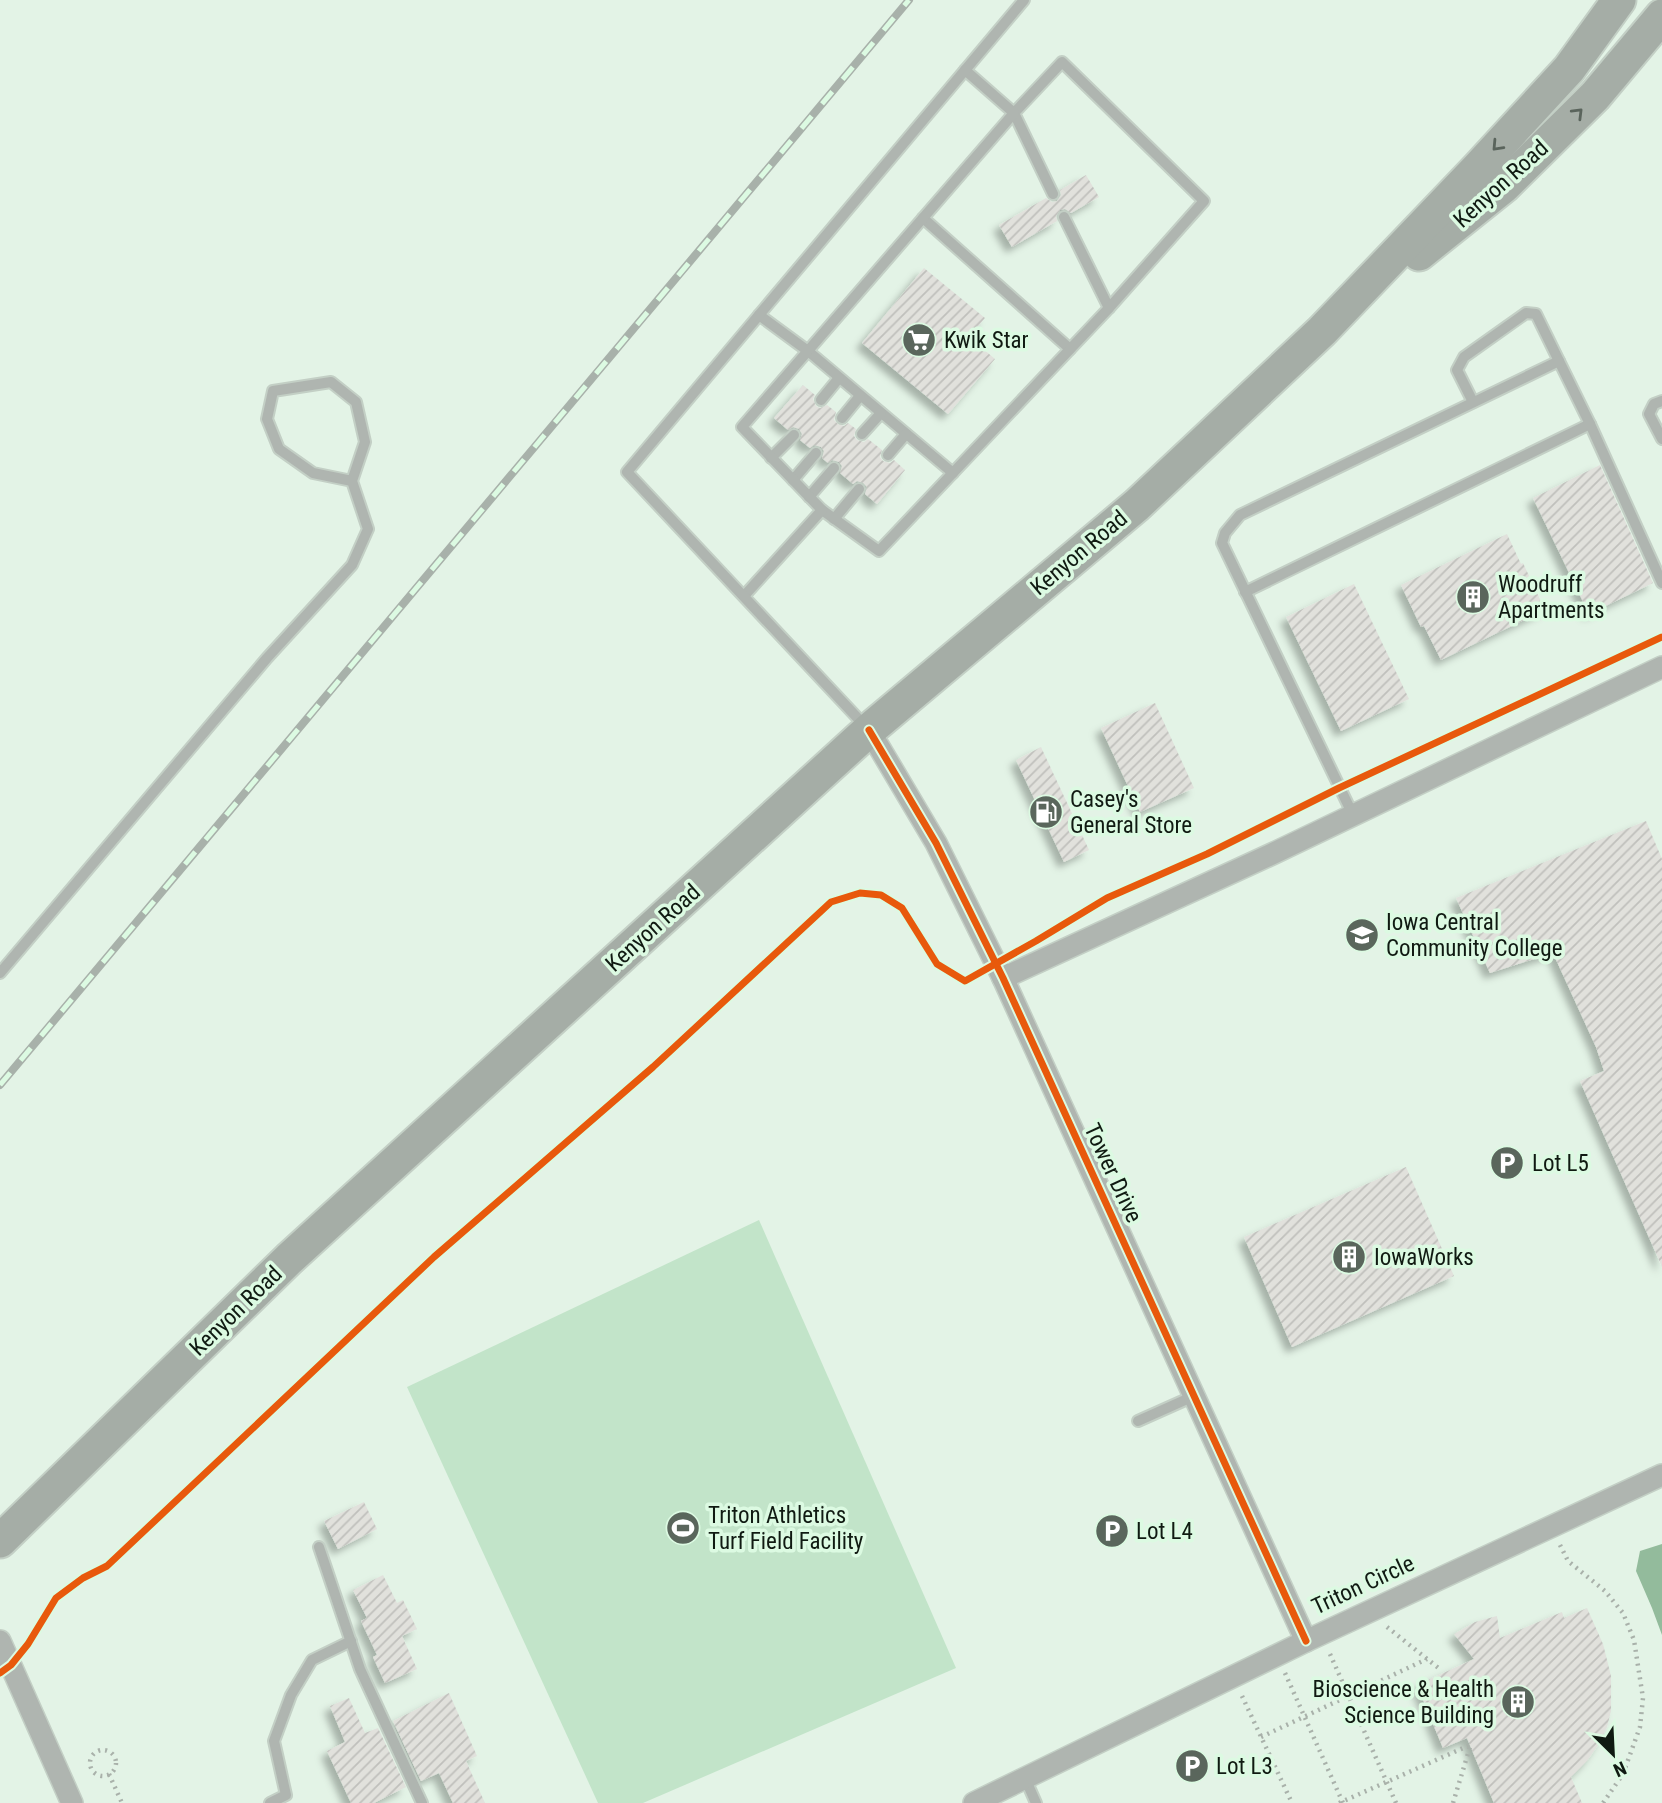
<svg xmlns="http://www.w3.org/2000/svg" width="1662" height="1803" viewBox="0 0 1662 1803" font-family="'Roboto Condensed',sans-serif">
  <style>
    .green { fill: #c2e4c9 }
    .water { fill: #93bb9c }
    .building { fill: url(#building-hatch); filter: url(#shadow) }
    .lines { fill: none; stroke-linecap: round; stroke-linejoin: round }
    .lane-casing { stroke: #c3cfc5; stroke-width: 14 }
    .street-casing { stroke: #c3cfc5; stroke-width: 24 }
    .primary-casing { stroke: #c3cfc5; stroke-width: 37 }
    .path { stroke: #a9b1aa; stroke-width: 4.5; stroke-dasharray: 2 5; stroke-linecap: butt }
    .lane { stroke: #afb5b0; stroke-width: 10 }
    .street { stroke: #afb5b0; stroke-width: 21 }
    .primary { stroke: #a5ada6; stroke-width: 33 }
    .rail-casing { stroke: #a8b1aa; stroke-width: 8 }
    .rail { stroke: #dcfae2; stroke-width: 5; stroke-dasharray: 16; stroke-linecap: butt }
    .cycleway-casing { stroke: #dcfae2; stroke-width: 11 }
    .cycleway { stroke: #e8590c; stroke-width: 7 }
    .oneway { stroke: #5a645c }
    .labels { text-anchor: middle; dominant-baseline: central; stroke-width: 7; stroke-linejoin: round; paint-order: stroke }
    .street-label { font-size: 23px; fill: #101a12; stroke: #dcfae2 }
    .poi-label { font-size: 23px; fill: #101a12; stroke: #dcfae2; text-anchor: start }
  </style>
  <defs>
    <pattern id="building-hatch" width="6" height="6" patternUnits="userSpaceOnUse" patternTransform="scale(1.75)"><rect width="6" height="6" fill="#e1e1dc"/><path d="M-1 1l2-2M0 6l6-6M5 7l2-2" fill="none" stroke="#c0c0bc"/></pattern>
    <filter id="shadow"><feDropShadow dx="-6" dy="6" stdDeviation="3.5" flood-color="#0004"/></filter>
  </defs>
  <rect width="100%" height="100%" fill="#e3f3e6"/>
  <path class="green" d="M759 1220 956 1668 643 1803H598L407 1387Z"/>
  <path class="water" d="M1662 1544V1635L1652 1608 1636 1571 1640 1551Z"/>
  <g class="building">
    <path d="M1086 175 1099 197 1071 213 1065 209 1060 210 1056 216 1057 221 1012 247 999 225 1046 198 1052 202 1057 201 1061 195 1060 190Z"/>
    <path d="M924 268 985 318 969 337 995 359 948 414 862 343Z"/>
    <path d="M803 385 815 395 813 399 816 406 820 408 827 405 836 412 834 420 838 424 844 426 848 423 856 429 854 436 857 440 864 442 868 439 882 450 880 457 883 461 890 463 894 460 905 470 877 504 865 494 867 487 863 483 857 481 853 484 840 473 842 466 839 462 832 460 828 463 822 458 824 451 821 447 814 445 810 448 800 440 802 434 799 429 793 427 788 430 774 418Z"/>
    <path d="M1600 465 1653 583 1589 614 1533 498Z"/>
    <path d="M1507 534 1521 564 1523 563 1545 610 1441 660 1424 626 1421 627 1401 585Z"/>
    <path d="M1354 584 1409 699 1341 731 1286 617Z"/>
    <path d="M1155 703 1194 788 1140 812 1101 728Z"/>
    <path d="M1041 747 1089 850 1064 862 1016 760Z"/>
    <path d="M1646 821 1662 859V1267L1580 1081 1604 1071 1596 1047 1553 953 1490 973 1456 898Z"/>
    <path d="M1406 1167 1454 1276 1292 1347 1244 1237Z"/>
    <path d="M364 1502 377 1529 338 1549 324 1521Z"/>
    <path d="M383 1575 397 1603 403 1600 417 1629 402 1636 417 1669 385 1683 373 1657 377 1655 361 1621 367 1618 353 1590Z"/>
    <path d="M1587 1608 1603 1644 1611 1676V1711L1607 1727 1598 1745 1587 1761 1571 1777 1582 1803H1494L1467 1738 1443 1748 1417 1685 1474 1659 1454 1634 1475 1622 1497 1616 1500 1638 1562 1612 1564 1618Z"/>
    <path d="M449 1693 477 1756 466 1761 485 1803H453L439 1773 421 1781 393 1721Z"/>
    <path d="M349 1698 365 1733 378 1728 406 1787 374 1803H351L327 1751 345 1742 330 1706Z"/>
  </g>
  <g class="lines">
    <g class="lane-casing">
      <g id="lane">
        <path d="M1064 217 1109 308"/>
        <path d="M923 218 1070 349"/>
        <path d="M759 315 808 351 953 473"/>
        <path d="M821 400 839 378"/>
        <path d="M1662 401 1654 404 1649 414 1662 439"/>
        <path d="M1473 402 1457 370 1464 357 1526 313 1536 314 1559 361"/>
        <path d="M842 418 860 396"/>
        <path d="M862 434 881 413"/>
        <path d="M888 455 906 434"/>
        <path d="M771 458 794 435"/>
        <path d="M793 480 816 453"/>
        <path d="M809 497 834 468"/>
        <path d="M822 510 879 551 1109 308 1204 201 1062 62 1014 113 1053 194"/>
        <path d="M834 519 859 489"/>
        <path d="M1245 592 1590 424"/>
        <path d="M744 596 822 510 742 427 1014 113 965 70"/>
        <path d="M866 727 627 472 1024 0"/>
        <path d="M1353 815 1222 543 1225 533 1240 515 1559 361 1590 424 1662 583"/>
        <path d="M0 973 267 658 352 565 368 529 352 481 365 442 356 402 331 382 273 391 267 419 279 449 313 473 352 481"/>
        <path d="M1138 1421 1194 1396"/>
        <path d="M319 1547 360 1669 422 1803"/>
        <path d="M1025 1778 1036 1803"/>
        <path d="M270 1803 286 1795 274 1741 291 1695 312 1660 351 1641"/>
      </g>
    </g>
    <g class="street-casing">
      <g id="street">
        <path d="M869 730 936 843 1003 978 1306 1641"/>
        <path d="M1003 978 1272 854 1662 667"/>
        <path d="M0 1641 72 1803"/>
        <path d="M974 1803 1306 1641 1662 1475"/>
      </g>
    </g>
    <g class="primary-casing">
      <g id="primary">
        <path d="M1419 254 1504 186 1595 96 1662 16"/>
        <path d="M0 1541 289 1259 869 730 1137 505 1322 331 1478 168 1569 69 1619 0"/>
      </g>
    </g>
    <g class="path">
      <path d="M1560 1545 1568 1561 1605 1591 1623 1613 1634 1640 1643 1698 1640 1727 1623 1774 1603 1803"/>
      <path d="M1387 1627 1441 1670"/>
      <path d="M1330 1654 1396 1803"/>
      <path d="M1285 1673 1343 1803"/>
      <path d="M1242 1696 1292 1803"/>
      <path d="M1261 1737 1427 1659"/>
      <circle cx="103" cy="1763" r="13"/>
      <path d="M109 1774 122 1803"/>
      <path d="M1339 1803 1470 1745"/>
      <path d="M1453 1803 1470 1747"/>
    </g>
    <use href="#lane" class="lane"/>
    <use href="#street" class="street"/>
    <use href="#primary" class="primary"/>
    <g class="rail-casing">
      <path id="rail" d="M0 1085 909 0"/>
    </g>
    <use href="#rail" class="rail"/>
    <g class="cycleway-casing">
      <g id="cycleway">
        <path d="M869 730 936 843 1003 978 1306 1641"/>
        <path d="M0 1673 11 1665 28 1644 56 1598 83 1578 107 1566 434 1257 653 1067 831 902 860 893 881 895 902 908 937 964 965 981 1036 941 1107 898 1207 854 1339 788 1662 637"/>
      </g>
    </g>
    <use href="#cycleway" class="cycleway"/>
  </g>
  <defs><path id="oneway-chevron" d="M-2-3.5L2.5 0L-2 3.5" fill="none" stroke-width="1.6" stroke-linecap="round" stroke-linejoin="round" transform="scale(1.75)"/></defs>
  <g class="oneway">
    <use href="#oneway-chevron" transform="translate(1578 113) rotate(-45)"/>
    <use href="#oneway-chevron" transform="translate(1497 146) rotate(133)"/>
  </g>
  <defs>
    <g id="supermarket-disc" transform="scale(1.75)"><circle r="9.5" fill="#5a665c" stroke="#dcfae2"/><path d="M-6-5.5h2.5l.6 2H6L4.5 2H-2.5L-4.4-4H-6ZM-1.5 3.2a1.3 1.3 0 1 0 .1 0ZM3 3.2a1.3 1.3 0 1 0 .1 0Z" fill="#fff"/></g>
    <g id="building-disc" transform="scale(1.75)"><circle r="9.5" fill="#5a665c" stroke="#dcfae2"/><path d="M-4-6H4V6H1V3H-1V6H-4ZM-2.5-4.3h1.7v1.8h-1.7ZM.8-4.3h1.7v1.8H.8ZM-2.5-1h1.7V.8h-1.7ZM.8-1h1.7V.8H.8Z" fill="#fff"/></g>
    <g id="fuel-disc" transform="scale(1.75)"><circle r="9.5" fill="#5a665c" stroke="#dcfae2"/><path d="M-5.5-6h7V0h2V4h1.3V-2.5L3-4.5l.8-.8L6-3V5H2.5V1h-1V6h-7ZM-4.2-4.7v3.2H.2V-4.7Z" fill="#fff"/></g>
    <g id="university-disc" transform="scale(1.75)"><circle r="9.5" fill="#5a665c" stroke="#dcfae2"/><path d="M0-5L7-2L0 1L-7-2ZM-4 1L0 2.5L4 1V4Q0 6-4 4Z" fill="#fff"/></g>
    <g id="parking-disc" transform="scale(1.75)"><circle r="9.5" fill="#5a665c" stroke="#dcfae2"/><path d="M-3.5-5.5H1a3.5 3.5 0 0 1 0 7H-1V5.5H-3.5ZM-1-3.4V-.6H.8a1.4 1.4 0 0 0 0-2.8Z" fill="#fff"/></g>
    <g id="stadium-disc" transform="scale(1.75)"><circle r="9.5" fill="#5a665c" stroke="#dcfae2"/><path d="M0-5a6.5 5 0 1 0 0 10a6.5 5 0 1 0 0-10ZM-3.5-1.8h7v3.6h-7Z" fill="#fff"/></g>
  </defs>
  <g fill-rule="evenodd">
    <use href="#supermarket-disc" x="919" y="340"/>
    <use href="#building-disc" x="1473" y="597"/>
    <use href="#fuel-disc" x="1046" y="812"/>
    <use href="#university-disc" x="1362" y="935"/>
    <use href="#parking-disc" x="1507" y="1163"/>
    <use href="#building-disc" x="1349" y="1257"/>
    <use href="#stadium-disc" x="683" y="1528"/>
    <use href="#parking-disc" x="1112" y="1531"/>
    <use href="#building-disc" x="1518" y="1702"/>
    <use href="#parking-disc" x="1192" y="1766"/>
  </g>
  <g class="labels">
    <g class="street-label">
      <text transform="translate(1501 184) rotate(-42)">Kenyon Road</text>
      <text transform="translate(1079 553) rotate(-40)">Kenyon Road</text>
      <text transform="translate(653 928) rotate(-42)">Kenyon Road</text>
      <text transform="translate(1113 1173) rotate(65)">Tower Drive</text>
      <text transform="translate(236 1311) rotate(-44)">Kenyon Road</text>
      <text transform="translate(1363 1585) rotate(-25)">Triton Circle</text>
    </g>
    <g class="poi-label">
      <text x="944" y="340">Kwik Star</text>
      <text x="1498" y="584">Woodruff<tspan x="1498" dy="26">Apartments</tspan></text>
      <text x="1070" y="799">Casey's<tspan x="1070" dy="26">General Store</tspan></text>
      <text x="1386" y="922">Iowa Central<tspan x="1386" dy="26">Community College</tspan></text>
      <text x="1532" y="1163">Lot L5</text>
      <text x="1374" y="1257">IowaWorks</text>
      <text x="708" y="1515">Triton Athletics<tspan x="708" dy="26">Turf Field Facility</tspan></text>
      <text x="1136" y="1531">Lot L4</text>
      <text x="1494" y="1689" text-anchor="end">Bioscience &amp; Health<tspan x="1494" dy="26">Science Building</tspan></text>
      <text x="1216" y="1766">Lot L3</text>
    </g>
  </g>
  <g transform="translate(1613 1754) rotate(156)" stroke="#dcfae2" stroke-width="5" paint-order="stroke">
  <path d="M0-5L12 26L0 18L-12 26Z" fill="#101a12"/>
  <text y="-10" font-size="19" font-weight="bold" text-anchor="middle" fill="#101a12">N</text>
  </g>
</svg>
